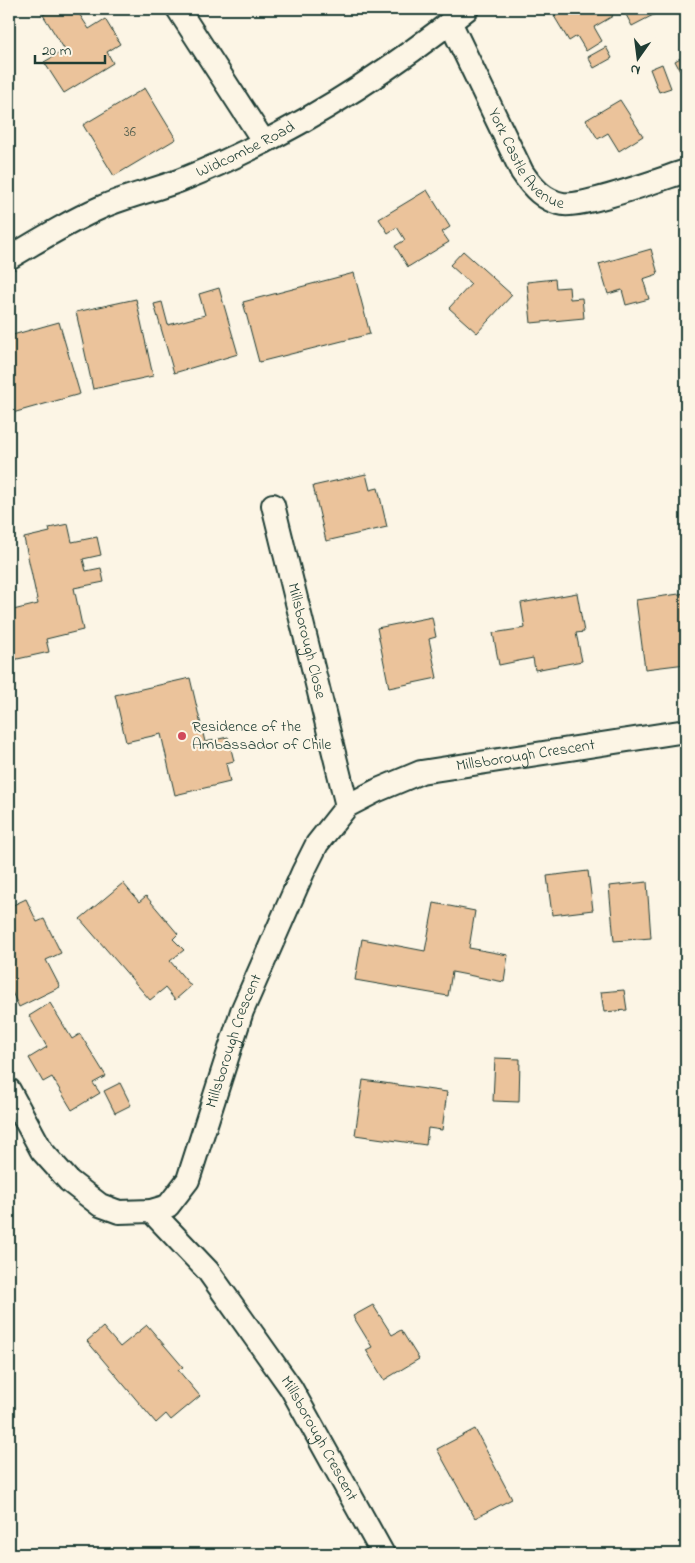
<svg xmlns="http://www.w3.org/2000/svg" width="695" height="1563" viewBox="0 0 695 1563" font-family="'Indie Flower',sans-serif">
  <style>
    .building { fill: #ebc39b; stroke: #1f3d34 }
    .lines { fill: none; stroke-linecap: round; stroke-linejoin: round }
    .minor-casing { stroke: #1f3d34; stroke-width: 26 }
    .minor { stroke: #fcf5e5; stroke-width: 22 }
    .poi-dot { fill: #d1495b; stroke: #fcf5e5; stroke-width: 2 }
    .labels { text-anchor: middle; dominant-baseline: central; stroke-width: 4.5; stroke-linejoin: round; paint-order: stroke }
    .number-label { font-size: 14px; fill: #525e4e }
    .street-label { font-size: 16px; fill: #1f3d34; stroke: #fcf5e5 }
    .poi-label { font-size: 16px; fill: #1f3d34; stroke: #fcf5e5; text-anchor: start }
  </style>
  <rect width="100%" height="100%" fill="#fcf5e5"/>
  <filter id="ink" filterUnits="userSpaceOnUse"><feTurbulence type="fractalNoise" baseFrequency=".02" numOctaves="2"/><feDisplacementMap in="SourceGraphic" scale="10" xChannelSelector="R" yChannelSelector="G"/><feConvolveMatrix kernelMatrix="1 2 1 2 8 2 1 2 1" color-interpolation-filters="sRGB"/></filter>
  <g filter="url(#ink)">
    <g class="building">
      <path d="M9 9H17L18 10 9 16Z"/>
      <path d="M53 9H76L89 29 105 19 120 44 107 52 113 63 64 93 44 62 65 50 43 15Z"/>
      <path d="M567 9H608L613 16 594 27 602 41 586 51 577 36 569 41 554 16Z"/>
      <path d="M623 9H655L657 13 632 26Z"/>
      <path d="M606 47 612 58 594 68 588 57Z"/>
      <path d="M686 55V75L683 76 675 61Z"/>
      <path d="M662 64 671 88 659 92 650 69Z"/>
      <path d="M145 88 176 139 114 176 83 125Z"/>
      <path d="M686 94V107L681 97Z"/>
      <path d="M620 100 643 136 619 151 608 133 598 139 586 120Z"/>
      <path d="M427 190 450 227 442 232 449 242 408 267 395 246 405 240 397 227 388 233 379 219Z"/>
      <path d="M651 249 658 274 643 279 649 299 626 305 622 290 608 294 599 264Z"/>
      <path d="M463 251 512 295 477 333 449 308 471 284 450 265Z"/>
      <path d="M354 273 370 334 259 362 243 302Z"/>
      <path d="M555 279 556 288 569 287 570 299 582 298 584 318 531 323 527 282Z"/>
      <path d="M219 288 238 354 174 373 154 304 162 302 168 325 205 315 199 294Z"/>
      <path d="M136 299 153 376 93 389 76 312Z"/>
      <path d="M59 322 80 394 9 414V336Z"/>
      <path d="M366 474 370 490 378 488 387 527 326 541 313 486Z"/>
      <path d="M68 524 72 542 97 537 101 555 83 559 86 571 101 568 104 582 74 588 83 630 46 639 49 652 13 660 9 639V611L38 604 24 538 50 532 49 528Z"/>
      <path d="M577 593 584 632 576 633 582 661 535 670 533 658 499 665 493 633 525 628 521 603Z"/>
      <path d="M686 593V664L645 669 636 600Z"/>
      <path d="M432 617 436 637 429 639 437 678 389 688 377 628Z"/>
      <path d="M190 678 205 742 228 737 234 761 226 763 230 782 175 795 161 734 126 742 115 695Z"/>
      <path d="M588 871 593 910 552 915 547 876Z"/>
      <path d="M647 882 651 938 614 941 609 886Z"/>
      <path d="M123 883 139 902 146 896 178 934 173 939 184 950 170 961 191 986 175 1000 165 988 150 1000 80 919Z"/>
      <path d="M26 899 37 922 44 919 61 953 46 960 60 987 19 1007 9 986V907Z"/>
      <path d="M434 903 475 911 469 948 508 955 504 982 452 972 448 996 355 980 362 939 425 951Z"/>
      <path d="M624 990 627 1010 604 1012 601 992Z"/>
      <path d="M50 1003 72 1039 80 1034 106 1076 93 1083 100 1093 72 1110 52 1077 43 1082 29 1058 47 1047 29 1016Z"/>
      <path d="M495 1058 520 1059 519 1102 493 1101Z"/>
      <path d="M363 1080 447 1092 442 1130 428 1128 426 1145 355 1135Z"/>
      <path d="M120 1083 131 1105 115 1113 104 1091Z"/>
      <path d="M373 1305 392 1335 401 1330 419 1359 384 1380 366 1350 372 1347 353 1316Z"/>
      <path d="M147 1325 183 1367 178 1370 200 1396 171 1420 166 1414 156 1423 87 1341 103 1327 120 1347Z"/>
      <path d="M475 1429 512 1499 475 1518 437 1449Z"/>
    </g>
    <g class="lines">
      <g class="minor-casing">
        <g id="minor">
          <path d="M178 9 264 142"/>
          <path id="s1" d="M450 22 522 172C532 187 544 201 563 204 585 207 661 179 686 171"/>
          <path id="s2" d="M9 258C39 240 70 221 102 207 127 196 155 190 181 180 283 139 381 78 467 9"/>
          <path id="s3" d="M273 505 347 806"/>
          <path id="s4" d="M9 1090 42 1151 69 1181 100 1205 119 1212 151 1211 168 1206 188 1180 242 1011 303 872 317 844 347 806 378 790 421 772 686 731"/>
          <path id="s5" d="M151 1211 208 1271 291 1388 383 1554"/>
        </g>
      </g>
      <use href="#minor" class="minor"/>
    </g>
  </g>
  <circle class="poi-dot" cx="182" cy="736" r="5"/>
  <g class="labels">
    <g class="number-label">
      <text x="130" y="132">36</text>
    </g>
    <g class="street-label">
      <text stroke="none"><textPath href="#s2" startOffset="261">Widcombe Road</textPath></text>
      <text stroke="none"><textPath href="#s1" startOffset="159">York Castle Avenue</textPath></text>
      <text stroke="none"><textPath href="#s3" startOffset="140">Millsborough Close</textPath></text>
      <text stroke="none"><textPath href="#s4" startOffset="848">Millsborough Crescent</textPath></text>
      <text stroke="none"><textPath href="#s4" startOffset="398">Millsborough Crescent</textPath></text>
      <text stroke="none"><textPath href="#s5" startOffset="284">Millsborough Crescent</textPath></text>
    </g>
    <g class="poi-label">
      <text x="192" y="727">Residence of the<tspan x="192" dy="18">Ambassador of Chile</tspan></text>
    </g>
  </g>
  <rect width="695" height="1563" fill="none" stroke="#fcf5e5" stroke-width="30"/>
  <rect x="15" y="15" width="665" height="1533" fill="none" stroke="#1f3d34" stroke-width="2" filter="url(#ink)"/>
  <g transform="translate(638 58) rotate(194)" stroke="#fcf5e5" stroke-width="4" paint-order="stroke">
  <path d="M0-4L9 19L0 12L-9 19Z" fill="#1f3d34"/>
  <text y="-8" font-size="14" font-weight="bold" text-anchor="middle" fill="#1f3d34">N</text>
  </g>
  <path d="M35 55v8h70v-8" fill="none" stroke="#1f3d34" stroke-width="2.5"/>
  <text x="42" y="55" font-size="15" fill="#1f3d34" stroke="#fcf5e5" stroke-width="4" paint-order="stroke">20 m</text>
</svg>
